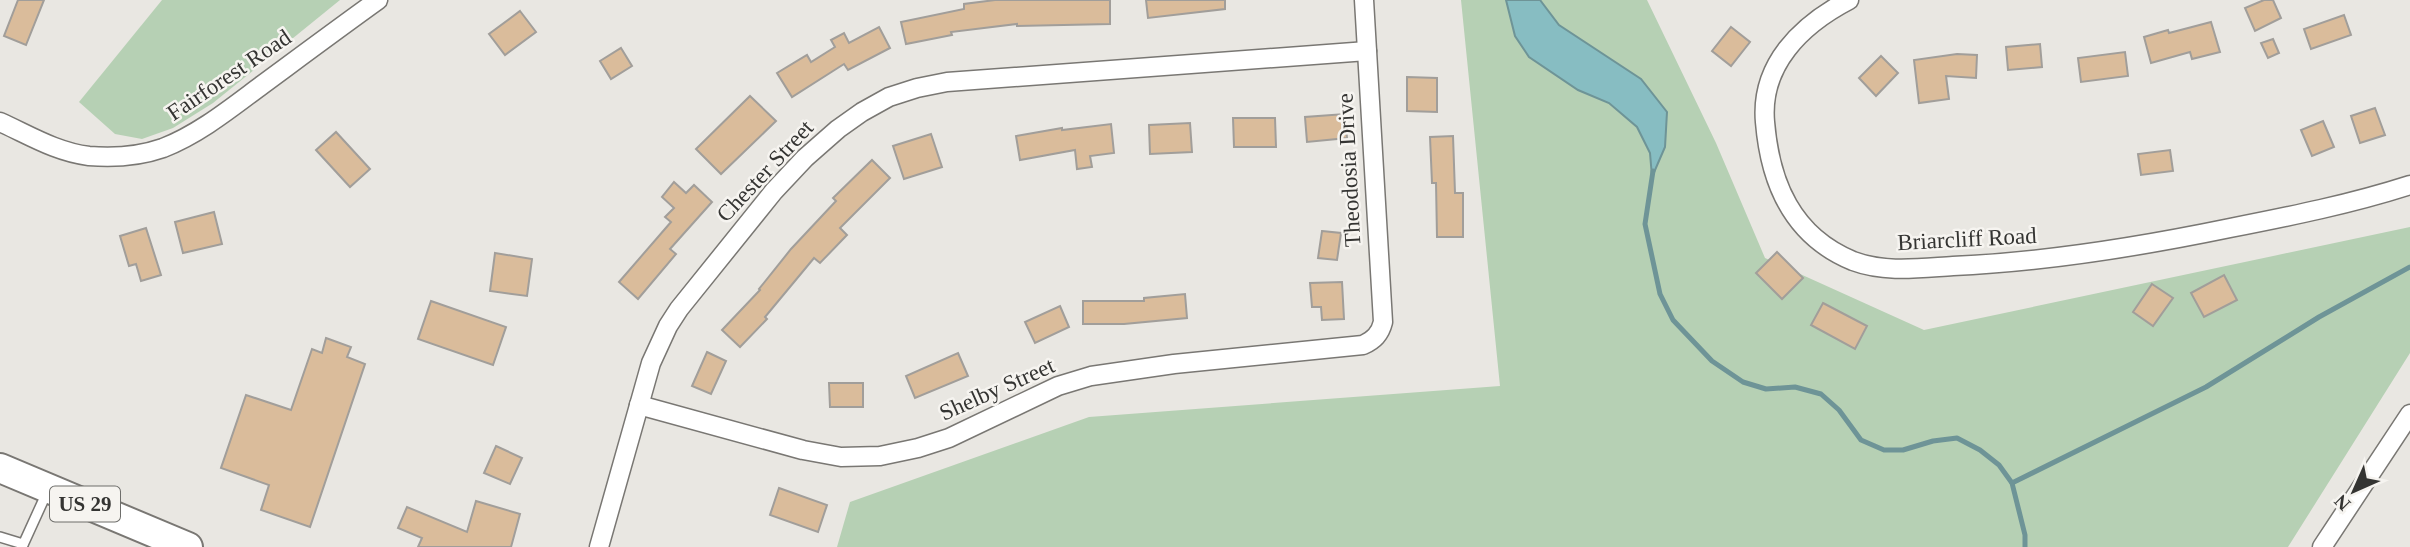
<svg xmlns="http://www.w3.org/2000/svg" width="2410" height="547" viewBox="0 0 2410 547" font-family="'Times New Roman',serif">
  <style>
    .green { fill: #b6d0b4 }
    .water { fill: #87bdc2; stroke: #6e9497; stroke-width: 2 }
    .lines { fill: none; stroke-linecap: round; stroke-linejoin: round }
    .stream { stroke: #6e9497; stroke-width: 5 }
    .building { fill: #dabc9b; stroke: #a19e9a; stroke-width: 2 }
    .service-casing { stroke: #797773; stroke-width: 12 }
    .minor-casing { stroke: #797773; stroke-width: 21 }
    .primary-casing { stroke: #797773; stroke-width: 32 }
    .service { stroke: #fff; stroke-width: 9 }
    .minor { stroke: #fff; stroke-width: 18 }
    .primary { stroke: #fff; stroke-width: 28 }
    .labels { text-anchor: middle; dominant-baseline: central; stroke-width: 5; stroke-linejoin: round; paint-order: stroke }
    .shield { fill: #f6f4f0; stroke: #6e6e6b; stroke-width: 2 }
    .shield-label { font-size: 21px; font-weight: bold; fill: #343432 }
    .street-label { font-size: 23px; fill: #343432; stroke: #f6f4f0 }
  </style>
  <rect width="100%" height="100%" fill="#e9e7e2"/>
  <g class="green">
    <path d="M162 0H340L213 103 173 128 142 139 115 134 79 102Z"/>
    <path d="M1461 0H1647L1716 143 1765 258 1924 330 2410 227V353L2288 547H837L850 502 1089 417 1500 386Z"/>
  </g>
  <path class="water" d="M1506 0H1540L1559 25 1641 79 1667 112 1665 147 1652 177 1650 153 1637 127 1609 103 1578 90 1529 57 1515 36Z"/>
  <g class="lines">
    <g class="stream">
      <path d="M1653 171 1645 224 1660 294 1673 320 1712 361 1743 382 1766 389 1795 387 1821 394 1839 410 1861 440 1884 450H1903L1933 441 1957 438 1980 450 1999 465 2012 483 2025 535V547"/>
      <path d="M2012 483 2206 387 2319 317 2410 267"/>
    </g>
  </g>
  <g class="building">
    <path d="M18 0H44L26 45 4 36Z"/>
    <path d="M995 0H1110V24L1017 26V24L951 32 952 35 906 44 901 22 964 9V4Z"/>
    <path d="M1146 0H1225V9L1148 18Z"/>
    <path d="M2264 0H2273L2281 18 2255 31 2245 8Z"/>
    <path d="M520 11 536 32 505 55 489 34Z"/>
    <path d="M2344 15 2351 35 2311 49 2304 29Z"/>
    <path d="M2211 22 2220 52 2192 59 2190 52 2151 63 2144 37 2168 30 2169 33Z"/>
    <path d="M879 27 890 48 848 70 844 64 792 97 777 73 807 55 811 62 835 47 831 40 844 33 849 43Z"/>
    <path d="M1731 27 1750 42 1731 66 1712 51Z"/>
    <path d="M2273 39 2279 53 2268 58 2261 43Z"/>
    <path d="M2040 44 2042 67 2008 70 2006 47Z"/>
    <path d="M621 48 632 66 611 79 600 61Z"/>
    <path d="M2125 52 2128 76 2081 82 2078 58Z"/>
    <path d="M1957 54 1977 55 1976 78 1946 76 1949 99 1919 103 1914 60Z"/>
    <path d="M1881 56 1898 73 1876 96 1859 78Z"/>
    <path d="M1407 77 1437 78V112L1407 111Z"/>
    <path d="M750 96 776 121 721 174 696 149Z"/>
    <path d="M2375 108 2385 135 2360 143 2351 116Z"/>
    <path d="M1345 114 1347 138 1307 142 1305 117Z"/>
    <path d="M1233 118H1275L1276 147H1234Z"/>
    <path d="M2323 121 2334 147 2312 156 2301 130Z"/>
    <path d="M1190 123 1192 152 1150 154 1149 125Z"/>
    <path d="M1111 124 1114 153 1090 156 1092 167 1077 169 1075 150 1020 160 1016 136 1062 128V130Z"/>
    <path d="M336 132 370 169 350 187 316 150Z"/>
    <path d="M931 134 942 167 904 179 893 146Z"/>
    <path d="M1453 136 1455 193H1463V237H1437L1436 183H1432L1430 137Z"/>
    <path d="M2170 150 2173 171 2141 175 2138 154Z"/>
    <path d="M872 160 890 178 840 228 847 235 820 263 814 258 765 317 767 319 740 347 722 330 760 290 759 289 791 249 836 201 833 198Z"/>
    <path d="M674 182 686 193 694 185 712 202 670 249 676 254 638 299 619 282 671 222 665 217 674 208 662 197Z"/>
    <path d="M214 212 222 244 183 253 175 222Z"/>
    <path d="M146 228 161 275 141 281 136 264 129 266 120 236Z"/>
    <path d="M1322 231 1341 233 1337 260 1318 258Z"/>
    <path d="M1777 252 1803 278 1782 299 1756 273Z"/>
    <path d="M495 253 532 259 527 296 490 291Z"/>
    <path d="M2224 275 2237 300 2204 317 2191 293Z"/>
    <path d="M1342 282 1344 319 1322 320 1321 307H1312L1310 283Z"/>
    <path d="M2152 284 2173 298 2153 326 2133 312Z"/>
    <path d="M1185 294 1187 318 1124 324H1083V301H1144V298Z"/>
    <path d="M431 301 506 327 493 365 418 339Z"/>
    <path d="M1823 303 1867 326 1855 349 1811 325Z"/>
    <path d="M1060 306 1069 327 1035 343 1025 322Z"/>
    <path d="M326 338 351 347 347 357 365 364 310 527 261 510 269 485 221 468 246 395 291 410 312 349 322 353Z"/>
    <path d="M707 352 726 361 711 394 692 386Z"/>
    <path d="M958 353 968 376 915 398 906 376Z"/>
    <path d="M829 383H863V407H830Z"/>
    <path d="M496 446 522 458 510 484 484 473Z"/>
    <path d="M779 488 827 505 818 532 770 515Z"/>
    <path d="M476 501 520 514 511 547H418L422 538 398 528 407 507 467 532Z"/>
  </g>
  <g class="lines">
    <g class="service-casing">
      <g id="service">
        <path d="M0 537 23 544"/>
        <path d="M22 547 48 490"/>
      </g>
    </g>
    <g class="minor-casing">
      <g id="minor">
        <path d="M1849 0C1801 25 1760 65 1765 122 1770 183 1792 236 1853 261 1885 273 1920 268 1953 266 2046 262 2138 247 2230 228 2291 216 2351 204 2410 185"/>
        <path d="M0 122C29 135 56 152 89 156 113 158 140 156 163 148 199 134 231 108 262 85 300 57 339 28 378 0"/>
        <path d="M639 405 803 450 841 457 880 456 918 448 949 438 1058 386 1091 376 1174 364 1363 345C1374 340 1380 334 1383 322L1364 0"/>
        <path d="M599 547 651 363 668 326 679 309 774 191 805 158 838 129 862 112 889 97 917 88 947 82 1367 51"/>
        <path d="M2322 547 2410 414"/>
      </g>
    </g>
    <g class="primary-casing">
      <path id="primary" d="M0 468 188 547"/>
    </g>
    <use href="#service" class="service"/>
    <use href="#minor" class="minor"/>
    <use href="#primary" class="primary"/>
  </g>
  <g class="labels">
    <rect class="shield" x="50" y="486.5" width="70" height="35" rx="5"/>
    <g class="shield-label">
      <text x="85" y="504">US 29</text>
    </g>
    <g class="street-label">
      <text transform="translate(229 75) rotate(-34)">Fairforest Road</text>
      <text transform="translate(1349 170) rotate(-93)">Theodosia Drive</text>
      <text transform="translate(765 171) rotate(-47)">Chester Street</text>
      <text transform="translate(1967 239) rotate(-3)">Briarcliff Road</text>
      <text transform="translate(997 389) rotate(-24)">Shelby Street</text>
    </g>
  </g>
  <g transform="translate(2354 491) rotate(225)" stroke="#f6f4f0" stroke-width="5" paint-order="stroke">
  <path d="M0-5L12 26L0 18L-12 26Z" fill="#343432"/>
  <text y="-10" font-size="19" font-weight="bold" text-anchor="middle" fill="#343432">N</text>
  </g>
</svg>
